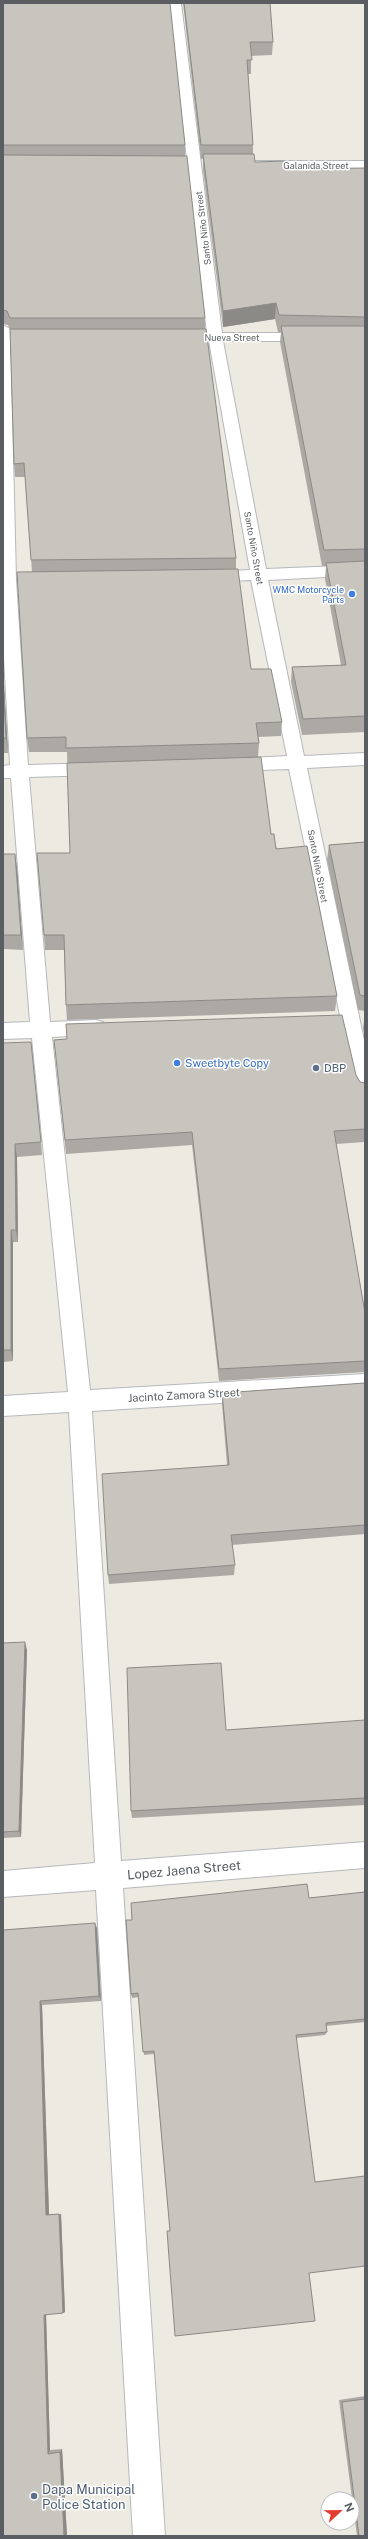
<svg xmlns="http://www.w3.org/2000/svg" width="368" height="2539" viewBox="0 0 368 2539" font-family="'Public Sans',sans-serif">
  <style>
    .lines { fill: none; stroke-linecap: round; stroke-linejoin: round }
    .minor-casing { stroke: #b5b8bc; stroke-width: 2 }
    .minor { fill: #fff; fill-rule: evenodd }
    .wall { fill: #aca9a4 }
    .shaded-wall { fill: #8c8a86 }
    .building { fill: #c8c5bf; stroke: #8c8a86 }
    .shop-dot { fill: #3f7fe0; stroke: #fff; stroke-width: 1.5 }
    .service-dot { fill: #5c6f8a; stroke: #fff; stroke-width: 1.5 }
    .labels { text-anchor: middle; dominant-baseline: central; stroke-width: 3; stroke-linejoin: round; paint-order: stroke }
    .far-street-label { font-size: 9px; fill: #5a5e62; stroke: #fff }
    .far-shop-label { font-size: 9px; fill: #366cbe; stroke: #fff; text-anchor: end }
    .shop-label { font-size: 11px; fill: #366cbe; stroke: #fff; text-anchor: start }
    .service-label { font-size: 11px; fill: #4e5e75; stroke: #fff; text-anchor: start }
    .street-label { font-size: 11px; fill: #5a5e62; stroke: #fff }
    .near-street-label { font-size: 13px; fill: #5a5e62; stroke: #fff }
    .near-service-label { font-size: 13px; fill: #4e5e75; stroke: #fff; text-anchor: start }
  </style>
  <rect width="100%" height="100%" fill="#edeae2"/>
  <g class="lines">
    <g class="minor-casing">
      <g id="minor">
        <path d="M169 3H181L222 333H365V341H223L266 569 365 565V575L268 580 304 756 365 753V765L307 768 365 1045V1096L358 1094 355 1088 289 769 232 771 226 769 223 765 226 761 232 759 287 756 251 580 208 582 202 581 200 577 202 573 208 572 250 570 209 341 197 340 195 337 197 334 207 333Z"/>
        <path d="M256 161H365V169L251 168 249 165 251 162Z"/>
        <path d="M3 325 10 329 16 580 28 765 98 763 104 765 107 769 104 773 98 775 29 777 50 1022 96 1020 103 1022 106 1028 103 1034 52 1037 90 1390 365 1374V1394L92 1411 121 1861 365 1842V1868L123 1888 165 2536H133L96 1890 3 1897V1871L95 1863 69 1412 3 1416V1396L68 1392 32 1038 3 1039V1023L30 1022 11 778H3V766L10 765 3 640Z"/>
      </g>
    </g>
    <use href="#minor" class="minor"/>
  </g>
  <g class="wall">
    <path d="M3 3 185 145V156L205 318V329L236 558V569L251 669 282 722 281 736 258 737 259 743 258 757 271 834 337 996 335 1011 67 1020 66 1005 64 950H45L44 935 70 853 67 752H29L27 738 32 572 25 477H15L14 464 10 330 8 325 3 324Z"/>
    <path d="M183 3H270L273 42 272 55 251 56V74H248L253 145V154L255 162 286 169 365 168V732L302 735 291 682 292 667 341 665 325 579 326 566H322L280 342 281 332H278L275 319 223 327 203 170V159H201Z"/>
    <path d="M3 667 8 753H3Z"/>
    <path d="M365 842V1011L358 1010 327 860 329 845Z"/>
    <path d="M3 854H15L17 868 23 950 3 949Z"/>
    <path d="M365 1014V1038L363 1028Z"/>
    <path d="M54 1040 356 1075 360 1082 365 1083V1142L336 1144 365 1313V1374V1372L219 1381 192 1145 66 1154Z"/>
    <path d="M3 1043 32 1055 42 1155 17 1157 18 1242H13V1361L3 1362Z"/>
    <path d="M365 1383V1534L232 1545 235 1565 234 1575 109 1584 108 1575 227 1465 222 1404V1393Z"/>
    <path d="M3 1643 27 1650 21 1837 3 1838Z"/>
    <path d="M365 1720V1805L132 1818 131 1811Z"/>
    <path d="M365 1892V2022L326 2026 327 2032 325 2035 297 2038 170 2231 154 2054 144 2055 139 1997 132 1998 131 1994 309 1898Z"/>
    <path d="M97 1928 101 2001 42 2005 49 2214H61L65 2312 63 2313 46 2314 50 2450 62 2449 67 2536H3V1930Z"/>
    <path d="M365 2396V2536H357L339 2400Z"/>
  </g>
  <g class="shaded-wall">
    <path d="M276 303 275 319 223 327V311Z"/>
    <path d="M3 667 8 753 6 738 3 683Z"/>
    <path d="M15 854 17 868 23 950 21 935Z"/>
    <path d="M31 1042 32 1055 42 1155 41 1142Z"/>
    <path d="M15 1144 17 1157 18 1242 16 1230Z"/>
    <path d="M11 1230 13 1242V1361L11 1350Z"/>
    <path d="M3 1507 4 1511 3 1569Z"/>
    <path d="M25 1642 27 1650 21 1837 19 1831Z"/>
    <path d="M95 1923 97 1928 101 2001 99 1996Z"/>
    <path d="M40 2001 42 2005 49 2215H46Z"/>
    <path d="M59 2214H61L65 2312 63 2313Z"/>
    <path d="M46 2313 50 2450 48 2454 44 2315Z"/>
    <path d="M62 2449 67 2536H64L60 2452Z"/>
  </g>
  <g class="building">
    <path d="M3 3H170L185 145H3Z"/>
    <path d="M184 3H270L273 42H250L252 60H247L253 145H201Z"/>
    <path d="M203 154H254L255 162 285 161 286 169 365 168V317L279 315 276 303 223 311Z"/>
    <path d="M3 155 187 156 205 318H10L7 311 3 310Z"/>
    <path d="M281 326H365V549L324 550Z"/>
    <path d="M10 329H206L236 558 31 560 24 463 14 464Z"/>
    <path d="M365 561V716L303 719 292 667 346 665 326 563Z"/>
    <path d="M238 569 251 669H271L282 722 256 723 259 743 66 748V737L27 738 17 572Z"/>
    <path d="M3 683 6 738H3Z"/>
    <path d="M261 757 271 834H274L276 849 307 846 337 996 66 1005 64 935H44L37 853H70L67 763Z"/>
    <path d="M365 842V996L360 995 329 845Z"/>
    <path d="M3 854H15L21 935H3Z"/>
    <path d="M342 1015 356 1075 360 1082 365 1083V1129L334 1131 365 1313V1361L219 1369 192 1132 65 1140 54 1040 67 1039 66 1024Z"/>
    <path d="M31 1042 41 1142 15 1144 16 1230H11V1350H3V1043Z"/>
    <path d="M365 1383V1525L231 1535 235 1565 108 1575 102 1474 229 1465 222 1393Z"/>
    <path d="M25 1642 19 1831 3 1832V1643Z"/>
    <path d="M221 1663 226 1730 365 1720V1798L131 1811 127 1668Z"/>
    <path d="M307 1884 309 1898 365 1892V2019L326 2023 327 2032 296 2035 315 2182 365 2176V2266L309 2273 315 2321 175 2336 167 2231H170L154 2051 143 2052 138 1993 131 1994 126 1920H132L131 1903Z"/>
    <path d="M95 1923 99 1996 40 2001 46 2215 59 2214 63 2313 44 2315 48 2454 60 2452 64 2536H3V1930Z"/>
    <path d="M365 2399V2536H359L342 2402Z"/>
  </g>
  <g class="shop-dot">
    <circle cx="352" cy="594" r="4"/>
    <circle cx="177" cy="1063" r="4"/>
  </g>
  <g class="service-dot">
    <circle cx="316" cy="1068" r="4"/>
    <circle cx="34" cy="2496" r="4"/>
  </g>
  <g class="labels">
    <g class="far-street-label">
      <text x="316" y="165">Galanida Street</text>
      <text transform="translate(203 228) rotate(-97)">Santo Niño Street</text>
      <text x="232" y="337">Nueva Street</text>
      <text transform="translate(254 548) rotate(80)">Santo Niño Street</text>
      <text transform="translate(318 866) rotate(79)">Santo Niño Street</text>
    </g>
    <g class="far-shop-label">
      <text x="344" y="589">WMC Motorcycle<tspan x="344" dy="10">Parts</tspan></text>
    </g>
    <g class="shop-label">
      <text x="185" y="1063">Sweetbyte Copy</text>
    </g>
    <g class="service-label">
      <text x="324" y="1068">DBP</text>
    </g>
    <g class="street-label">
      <text transform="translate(184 1395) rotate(-3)">Jacinto Zamora Street</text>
    </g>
    <g class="near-street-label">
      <text transform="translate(184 1870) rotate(-5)">Lopez Jaena Street</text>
    </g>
    <g class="near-service-label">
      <text x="42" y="2489">Dapa Municipal<tspan x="42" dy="15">Police Station</tspan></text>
    </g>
  </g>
  <rect width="368" height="2539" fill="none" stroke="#5a5e62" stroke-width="8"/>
  <g transform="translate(340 2511) rotate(68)"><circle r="19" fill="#ffffff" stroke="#bdbfc0"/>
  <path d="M0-3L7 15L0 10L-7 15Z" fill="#e33c31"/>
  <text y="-6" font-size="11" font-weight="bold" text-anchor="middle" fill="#5a5e62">N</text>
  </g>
</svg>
